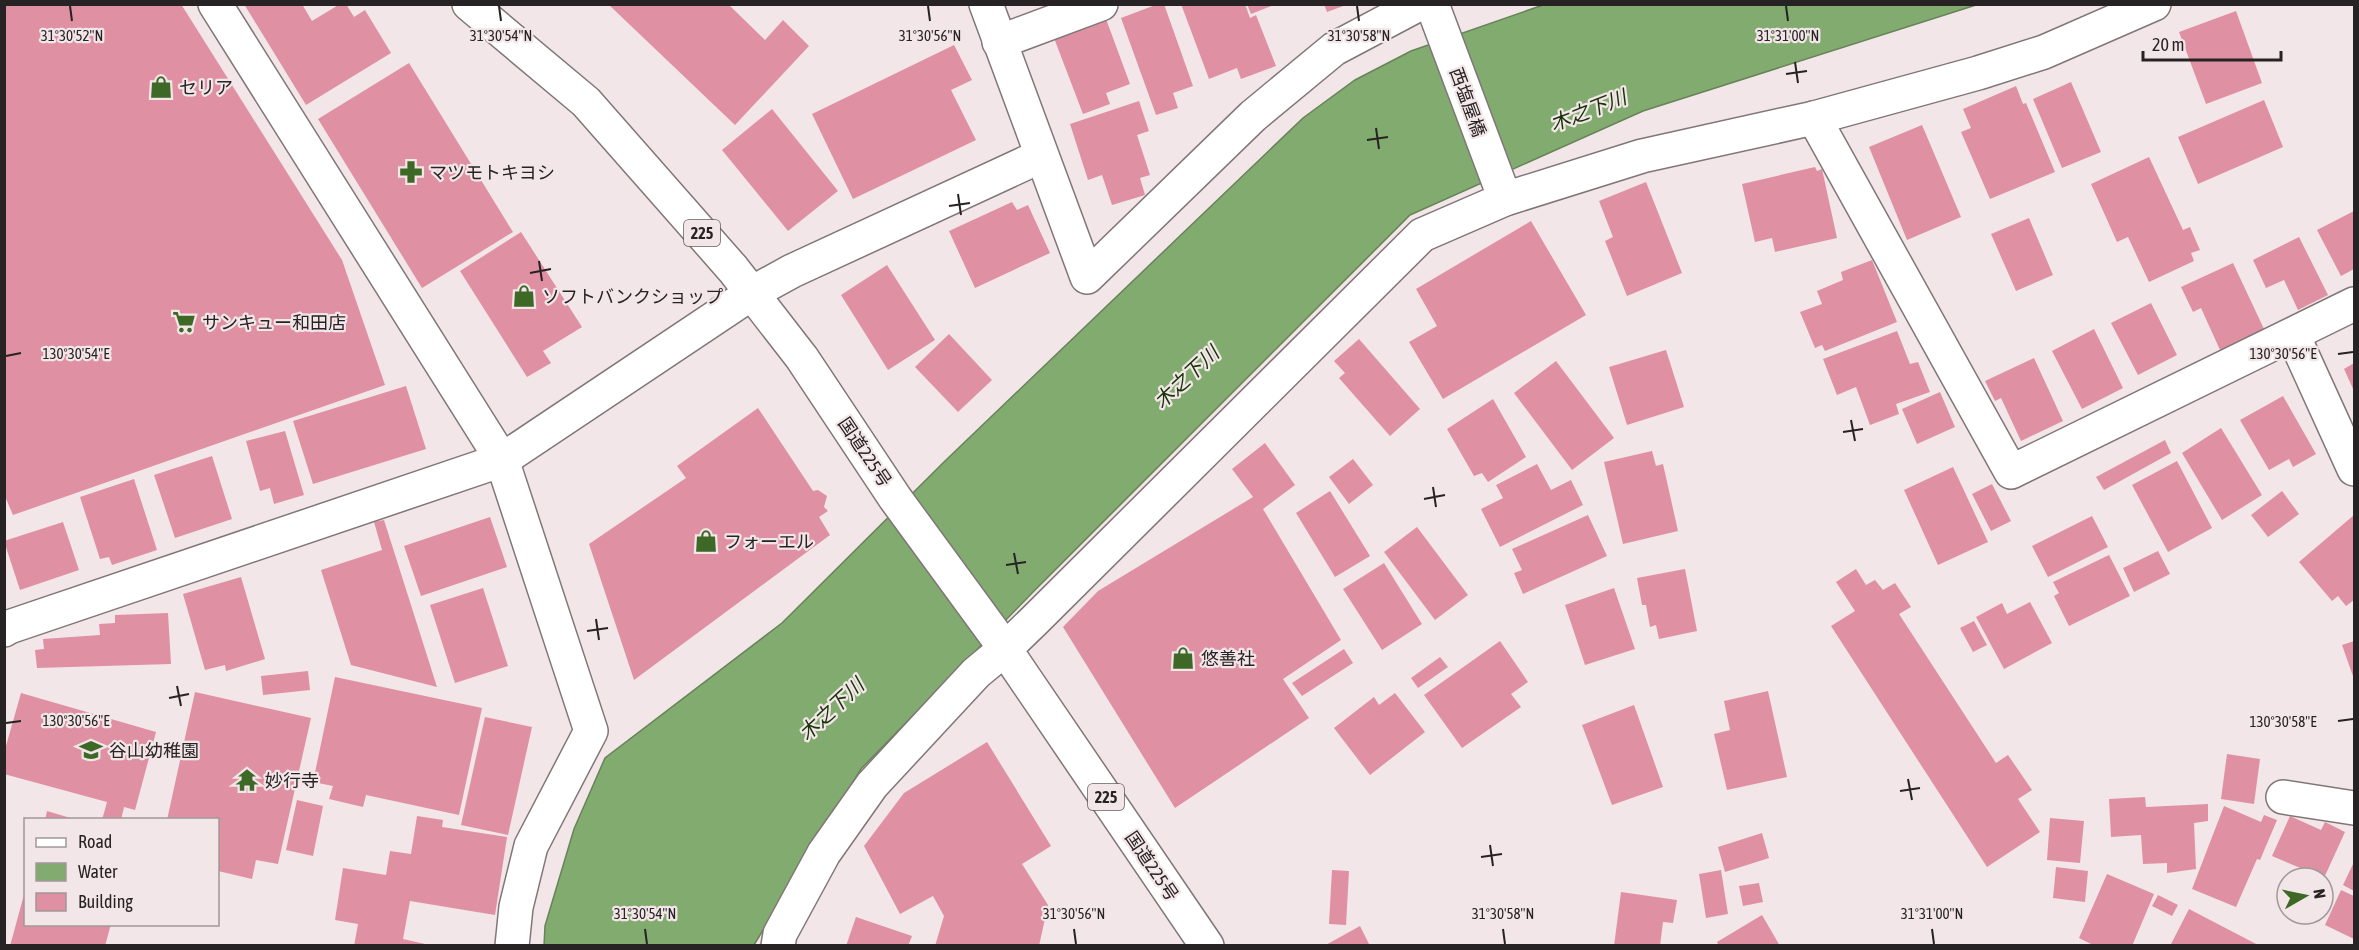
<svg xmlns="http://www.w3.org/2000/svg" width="2359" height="950" viewBox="0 0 2359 950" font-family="'Asap Condensed','Noto Sans JP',sans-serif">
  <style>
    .water { fill: #82ac6f; stroke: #678358; stroke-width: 1.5 }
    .building { fill: #df91a3 }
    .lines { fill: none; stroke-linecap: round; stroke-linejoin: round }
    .street-casing { stroke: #807678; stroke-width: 36 }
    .highway-casing { stroke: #807678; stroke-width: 36 }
    .street { stroke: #fff; stroke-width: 33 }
    .highway { stroke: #fff; stroke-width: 33 }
    .ticks { fill: none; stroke: #272223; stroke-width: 2 }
    .labels { text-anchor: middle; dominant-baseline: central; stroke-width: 4.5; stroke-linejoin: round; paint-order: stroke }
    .shield { fill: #f2e6e8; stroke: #645d5e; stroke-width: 1.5 }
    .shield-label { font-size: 16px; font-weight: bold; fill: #272223 }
    .poi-label { font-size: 18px; fill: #272223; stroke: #f2e6e8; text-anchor: start }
    .street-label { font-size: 18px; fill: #272223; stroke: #f2e6e8 }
    .water-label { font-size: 20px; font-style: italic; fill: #163206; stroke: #f2e6e8 }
    .ticks-label { font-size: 15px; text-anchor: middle; fill: #272223; stroke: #f2e6e8; stroke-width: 4.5; stroke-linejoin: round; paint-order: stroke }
  </style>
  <rect width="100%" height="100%" fill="#f2e6e8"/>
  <path class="water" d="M1543 5H1976L1643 111 1410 215 1035 590 861 769 754 945 544 946 545 926 574 829 605 758 782 623 945 461 1303 118 1355 80 1411 51Z"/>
  <g class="building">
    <path d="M4 4H181L342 260 385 385 13 515 4 494Z"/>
    <path d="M244 4H302L312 21 340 4H346L354 17 365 10 391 53 306 105Z"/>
    <path d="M608 4H728L765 40 783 20 809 46 735 125Z"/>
    <path d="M1158 4H1164L1193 86 1173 93 1178 108 1156 115 1121 18Z"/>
    <path d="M1181 4H1245L1250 18 1256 15 1276 66 1241 79 1237 68 1209 79Z"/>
    <path d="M1247 4H1273L1274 5 1251 14Z"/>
    <path d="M1324 4H1346V5L1327 12Z"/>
    <path d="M2236 11 2262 83 2206 104 2179 32Z"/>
    <path d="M1106 19 1130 84 1106 93 1110 104 1083 114 1054 38Z"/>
    <path d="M954 45 972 80 951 90 976 140 853 199 812 114Z"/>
    <path d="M409 63 513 232 422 288 318 119Z"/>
    <path d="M2071 82 2101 152 2062 168 2033 99Z"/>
    <path d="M2016 86 2023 104 2026 103 2055 172 1990 199 1961 132 1971 128 1963 109Z"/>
    <path d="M2264 100 2283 147 2198 184 2178 137Z"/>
    <path d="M1139 101 1149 131 1137 135 1150 175 1140 178 1145 195 1112 205 1102 175 1088 180 1070 124Z"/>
    <path d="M772 109 838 191 788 231 722 150Z"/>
    <path d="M1922 125 1961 217 1907 240 1869 147Z"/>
    <path d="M2149 157 2183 230 2190 227 2200 250 2191 253 2194 261 2149 282 2128 237 2117 242 2091 184Z"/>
    <path d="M1815 167 1817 171 1822 169 1837 238 1775 252 1772 238 1755 242 1742 184Z"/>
    <path d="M1646 182 1682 273 1627 296 1605 241 1613 237 1599 201Z"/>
    <path d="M1012 202 1017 210 1028 205 1050 253 975 288 949 231Z"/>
    <path d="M2354 211V269L2341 276 2317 230Z"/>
    <path d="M2029 218 2053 275 2016 291 1991 234Z"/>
    <path d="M1531 221 1586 315 1443 399 1409 342 1437 326 1416 289Z"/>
    <path d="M521 232 582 327 543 351 551 363 527 377 460 271Z"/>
    <path d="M2299 237 2328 295 2298 310 2284 280 2266 288 2253 260Z"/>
    <path d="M1872 260 1897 322 1825 351 1822 345 1815 348 1800 312 1822 304 1817 291 1843 280 1841 272Z"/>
    <path d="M2233 263 2264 329 2220 350 2201 308 2193 312 2181 287Z"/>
    <path d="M887 265 935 340 888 370 841 295Z"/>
    <path d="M2151 303 2177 355 2138 375 2111 323Z"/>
    <path d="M2094 329 2123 388 2082 409 2052 351Z"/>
    <path d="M1897 331 1910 364 1918 362 1930 392 1896 404 1899 414 1870 425 1856 387 1837 395 1823 359Z"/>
    <path d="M949 334 992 380 958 412 915 367Z"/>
    <path d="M1359 339 1420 409 1390 436 1339 378 1345 373 1334 361Z"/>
    <path d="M1666 350 1684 407 1627 425 1609 367Z"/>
    <path d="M2034 358 2063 421 2021 441 2001 398 1995 401 1985 381Z"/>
    <path d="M1556 361 1614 438 1572 470 1514 393Z"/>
    <path d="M2354 363V391L2344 369Z"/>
    <path d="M406 386 426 449 313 484 293 421Z"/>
    <path d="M1940 392 1955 427 1917 444 1902 409Z"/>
    <path d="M2283 396 2316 454 2293 467 2289 459 2269 470 2240 420Z"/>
    <path d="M1493 399 1526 457 1488 482 1482 473 1474 476 1447 429Z"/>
    <path d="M758 408 813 491 818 490 827 496 824 507 828 511 819 517 830 535 634 680 589 544 686 478 677 466Z"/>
    <path d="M2221 428 2262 495 2222 520 2182 453Z"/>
    <path d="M285 431 304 495 274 504 270 488 260 491 246 441Z"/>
    <path d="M2165 440 2171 453 2104 490 2096 477Z"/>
    <path d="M1265 443 1295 485 1263 509 1341 640 1283 679 1309 718 1175 808 1063 627 1098 591 1253 497 1232 469Z"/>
    <path d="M1652 451 1656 466 1663 464 1678 531 1623 544 1604 462Z"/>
    <path d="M212 456 232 519 175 538 154 475Z"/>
    <path d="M1353 459 1373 485 1349 504 1329 477Z"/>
    <path d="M2177 461 2212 528 2168 552 2132 485Z"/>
    <path d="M1537 464 1551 490 1571 480 1583 505 1500 547 1481 509 1503 498 1496 485Z"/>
    <path d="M1953 467 1988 542 1938 565 1904 490Z"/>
    <path d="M134 479 157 550 112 565 109 557 100 559 80 497Z"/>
    <path d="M1992 484 2011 521 1991 531 1972 494Z"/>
    <path d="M1330 491 1370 556 1335 577 1296 513Z"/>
    <path d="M2282 491 2299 514 2268 537 2251 515Z"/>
    <path d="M1588 515 1607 556 1523 594 1514 573 1522 570 1512 549Z"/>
    <path d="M2354 515V600L2346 606 2338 596 2332 601 2299 562Z"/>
    <path d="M2092 516 2108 547 2048 577 2032 546Z"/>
    <path d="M490 517 507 567 421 596 404 546Z"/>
    <path d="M384 520 437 687 351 665 321 570 382 550 374 522Z"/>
    <path d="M63 522 79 570 20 590 4 541Z"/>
    <path d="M1417 527 1468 595 1435 620 1384 552Z"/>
    <path d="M2158 551 2170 574 2134 592 2123 568Z"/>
    <path d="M2109 555 2130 596 2069 626 2054 596 2059 593 2053 582Z"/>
    <path d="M1384 563 1422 624 1382 650 1343 589Z"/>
    <path d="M1685 569 1697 631 1659 639 1656 625 1650 627 1646 605H1642L1637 578Z"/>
    <path d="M1856 569 1866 585 1875 580 1883 590 1895 583 1911 607 1899 614 1996 763 2008 755 2032 790 2018 799 2040 832 1987 867 1831 626 1855 611 1836 582Z"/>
    <path d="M241 577 265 659 226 671 225 665 205 670 183 594Z"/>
    <path d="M483 588 508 666 455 683 430 605Z"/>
    <path d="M1614 588 1635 649 1585 665 1565 605Z"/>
    <path d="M2030 602 2052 643 2004 669 1976 617 2002 603 2007 614Z"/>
    <path d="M168 613 171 664 37 668 35 650 44 649 43 639 100 635 99 624 115 623V615Z"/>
    <path d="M1974 621 1987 645 1973 652 1960 628Z"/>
    <path d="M1500 641 1528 682 1511 694 1521 707 1462 748 1424 695Z"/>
    <path d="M2354 641V679L2342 645Z"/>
    <path d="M1344 649 1353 663 1302 696 1292 683Z"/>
    <path d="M1440 657 1448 667 1418 688 1411 678Z"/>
    <path d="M308 671 310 690 263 695 261 676Z"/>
    <path d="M335 677 482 708 459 815 366 795 363 807 329 799 333 786 313 782Z"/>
    <path d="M1768 691 1787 777 1727 790 1714 734 1730 730 1724 701Z"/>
    <path d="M195 692 311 718 278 864 256 860 252 879 218 871V820H167Z"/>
    <path d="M21 693 156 732 135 810 124 807 121 820H102L107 802 4 774V753Z"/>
    <path d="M1395 693 1425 732 1370 775 1334 728 1374 697 1379 705Z"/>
    <path d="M1634 705 1663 787 1612 805 1582 725Z"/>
    <path d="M485 717 532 727 508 835 461 825Z"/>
    <path d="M987 742 1051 846 1022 864 1048 905 1039 946H935L944 916 933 896 900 914 864 846 904 793Z"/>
    <path d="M2227 754 2260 759 2254 804 2221 799Z"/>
    <path d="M2145 797 2146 807 2208 804V821L2194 823 2196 869 2167 873V863L2143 864 2141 835 2111 837 2109 799Z"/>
    <path d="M297 800 323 806 313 856 286 850Z"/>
    <path d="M2224 806 2261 822 2264 815 2277 820 2260 860 2257 859 2236 907 2192 889Z"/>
    <path d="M47 811 74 819V820H45Z"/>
    <path d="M417 816 443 820 442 827 507 837 495 915 410 901 403 939 434 946H354L358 924 335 920 343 868 386 875 390 851 411 854Z"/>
    <path d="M2290 816 2321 830 2325 822 2345 832 2324 878 2272 856Z"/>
    <path d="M2050 818 2084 821 2080 863 2047 860Z"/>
    <path d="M1762 833 1769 858 1725 872 1718 847Z"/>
    <path d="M2354 862V891L2343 885Z"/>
    <path d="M2056 867 2088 871 2085 902 2053 898Z"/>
    <path d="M1332 870 1349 871 1346 925 1329 924Z"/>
    <path d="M1721 870 1728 914 1706 918 1699 874Z"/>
    <path d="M2107 874 2154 894 2132 946H2095L2079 938Z"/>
    <path d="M1759 883 1763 902 1743 906 1739 886Z"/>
    <path d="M2341 890 2354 896V939L2325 925Z"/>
    <path d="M25 891 26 924H111L105 946H10Z"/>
    <path d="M1621 892 1677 900 1673 923 1663 922 1660 946H1614Z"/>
    <path d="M2158 895 2178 905 2172 916 2152 906Z"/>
    <path d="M2189 909 2260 946H2170Z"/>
    <path d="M1762 915 1780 946H1719L1717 942Z"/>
    <path d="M856 917 912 936 908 946H846Z"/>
    <path d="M1360 926 1370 946H1324Z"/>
  </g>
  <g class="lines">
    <g class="street-casing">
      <g id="street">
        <path d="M215 4 502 460 591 731 531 846 516 907 512 946"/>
        <path d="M986 4 1087 277 1253 116 1334 49 1419 4"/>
        <path d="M1432 4 1505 199"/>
        <path d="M999 42 1101 4"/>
        <path d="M1814 118 2011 472 2354 304"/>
        <path d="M2293 335 2354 469"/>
        <path d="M4 630 9 627 502 460 752 293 792 271 1041 156"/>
        <path d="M2283 797 2354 808"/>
        <path d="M778 946 780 934 824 853 872 785 976 673 1005 649 1035 620 1422 235 1505 199 1642 156 1814 118 1978 73 2044 52 2154 4"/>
      </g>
    </g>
    <g class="highway-casing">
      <path id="highway" d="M469 4 586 102 733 269 802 358 895 498 996 636 1207 946"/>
    </g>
    <use href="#street" class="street"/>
    <use href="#highway" class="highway"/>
  </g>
  <path class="ticks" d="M70 6 72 21M499 6 501 21M928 6 930 21M1357 6 1359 21M1786 6 1788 21M1795 62 1798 83M1786 74 1807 71M1376 128 1379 149M1367 140 1388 137M958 194 961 215M949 206 970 203M539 261 542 281M530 273 551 269M2338 354 2353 352M6 356 21 353M1851 420 1855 441M1843 432 1863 429M1433 487 1436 507M1424 499 1445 495M1014 553 1018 574M1006 565 1026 562M596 619 599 640M587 631 608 628M177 686 181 706M169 698 189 694M2338 721 2353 719M6 723 21 721M1908 779 1912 800M1900 791 1920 788M1490 845 1493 866M1481 857 1502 854M645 929 647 944M1074 929 1076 944M1503 929 1505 944M1932 929 1934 944"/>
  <defs>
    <g id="shop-bare" transform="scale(1.8)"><path d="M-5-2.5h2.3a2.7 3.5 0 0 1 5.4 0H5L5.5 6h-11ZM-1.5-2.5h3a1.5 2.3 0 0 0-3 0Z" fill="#3d6826" stroke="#f2e6e8" stroke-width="2.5" paint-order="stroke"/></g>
    <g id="pharmacy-bare" transform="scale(1.8)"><path d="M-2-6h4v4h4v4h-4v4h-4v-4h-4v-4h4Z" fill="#3d6826" stroke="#f2e6e8" stroke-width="2.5" paint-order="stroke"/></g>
    <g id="supermarket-bare" transform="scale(1.8)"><path d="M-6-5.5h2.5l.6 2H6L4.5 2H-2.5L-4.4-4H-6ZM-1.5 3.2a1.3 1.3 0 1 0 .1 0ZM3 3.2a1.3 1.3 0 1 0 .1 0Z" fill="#3d6826" stroke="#f2e6e8" stroke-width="2.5" paint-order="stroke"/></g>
    <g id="school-bare" transform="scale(1.8)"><path d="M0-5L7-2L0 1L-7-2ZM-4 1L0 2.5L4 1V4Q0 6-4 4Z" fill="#3d6826" stroke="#f2e6e8" stroke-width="2.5" paint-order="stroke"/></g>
    <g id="temple-bare" transform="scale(1.8)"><path d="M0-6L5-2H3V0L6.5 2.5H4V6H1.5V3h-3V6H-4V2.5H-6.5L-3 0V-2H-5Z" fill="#3d6826" stroke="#f2e6e8" stroke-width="2.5" paint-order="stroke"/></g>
  </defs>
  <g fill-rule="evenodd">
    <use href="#shop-bare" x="161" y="87"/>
    <use href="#pharmacy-bare" x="411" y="172"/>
    <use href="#shop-bare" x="524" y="296"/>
    <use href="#supermarket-bare" x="184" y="322"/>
    <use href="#shop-bare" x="706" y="541"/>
    <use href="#shop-bare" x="1183" y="658"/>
    <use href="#school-bare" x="91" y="750"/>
    <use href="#temple-bare" x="247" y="780"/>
  </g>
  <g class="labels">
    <g class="shield">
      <rect x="684" y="220" width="36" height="26" rx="4.5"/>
      <rect x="1088" y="784" width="36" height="26" rx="4.5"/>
    </g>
    <g class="shield-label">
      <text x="702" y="233">225</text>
      <text x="1106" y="797">225</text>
    </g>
    <g class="poi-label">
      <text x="179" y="87">セリア</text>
      <text x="429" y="172">マツモトキヨシ</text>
      <text x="542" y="296">ソフトバンクショップ</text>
      <text x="202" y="322">サンキュー和田店</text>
      <text x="724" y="541">フォーエル</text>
      <text x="1201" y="658">悠善社</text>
      <text x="109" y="750">谷山幼稚園</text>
      <text x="265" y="780">妙行寺</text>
    </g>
    <g class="street-label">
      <text transform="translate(1468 102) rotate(70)">西塩屋橋</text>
      <text transform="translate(865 452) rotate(56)">国道225号</text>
      <text transform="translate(1152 866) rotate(56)">国道225号</text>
    </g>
    <g class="water-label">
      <text transform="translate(1588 110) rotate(-21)">木之下川</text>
      <text transform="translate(1186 377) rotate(-43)">木之下川</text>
      <text transform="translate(831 709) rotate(-43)">木之下川</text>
    </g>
  </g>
  <g class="ticks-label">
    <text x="72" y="41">31°30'52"N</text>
    <text x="501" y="41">31°30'54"N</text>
    <text x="930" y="41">31°30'56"N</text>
    <text x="1359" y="41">31°30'58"N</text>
    <text x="1788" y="41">31°31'00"N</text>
    <text x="76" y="359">130°30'54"E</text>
    <text x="2283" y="359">130°30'56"E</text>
    <text x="76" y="726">130°30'56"E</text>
    <text x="2283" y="727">130°30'58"E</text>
    <text x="645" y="919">31°30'54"N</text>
    <text x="1074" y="919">31°30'56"N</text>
    <text x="1503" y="919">31°30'58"N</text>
    <text x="1932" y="919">31°31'00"N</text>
  </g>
  <rect width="2359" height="950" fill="none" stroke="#272223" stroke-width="12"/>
  <rect x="24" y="818" width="195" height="108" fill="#f2e6e8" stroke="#a19899" stroke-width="1.5"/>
  <rect x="36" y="838" width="30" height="9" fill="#ffffff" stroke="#a19899" stroke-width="1.5"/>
  <text x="78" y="848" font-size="18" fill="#272223">Road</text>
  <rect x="36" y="863" width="30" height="18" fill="#82ac6f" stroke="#a19899" stroke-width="1.5"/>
  <text x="78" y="878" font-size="18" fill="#272223">Water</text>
  <rect x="36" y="893" width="30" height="18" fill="#df91a3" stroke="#a19899" stroke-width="1.5"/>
  <text x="78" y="908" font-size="18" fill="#272223">Building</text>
  <g transform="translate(2305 896) rotate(81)"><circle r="28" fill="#f2e6e8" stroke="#a19899" stroke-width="1.5"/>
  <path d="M0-4.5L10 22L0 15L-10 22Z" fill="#3d6826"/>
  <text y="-9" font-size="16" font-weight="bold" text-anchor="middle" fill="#272223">N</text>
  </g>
  <path d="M2143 51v9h138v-9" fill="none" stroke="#272223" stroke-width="3"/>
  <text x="2152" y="51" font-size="18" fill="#272223" stroke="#f2e6e8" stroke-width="4.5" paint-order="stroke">20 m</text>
</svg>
